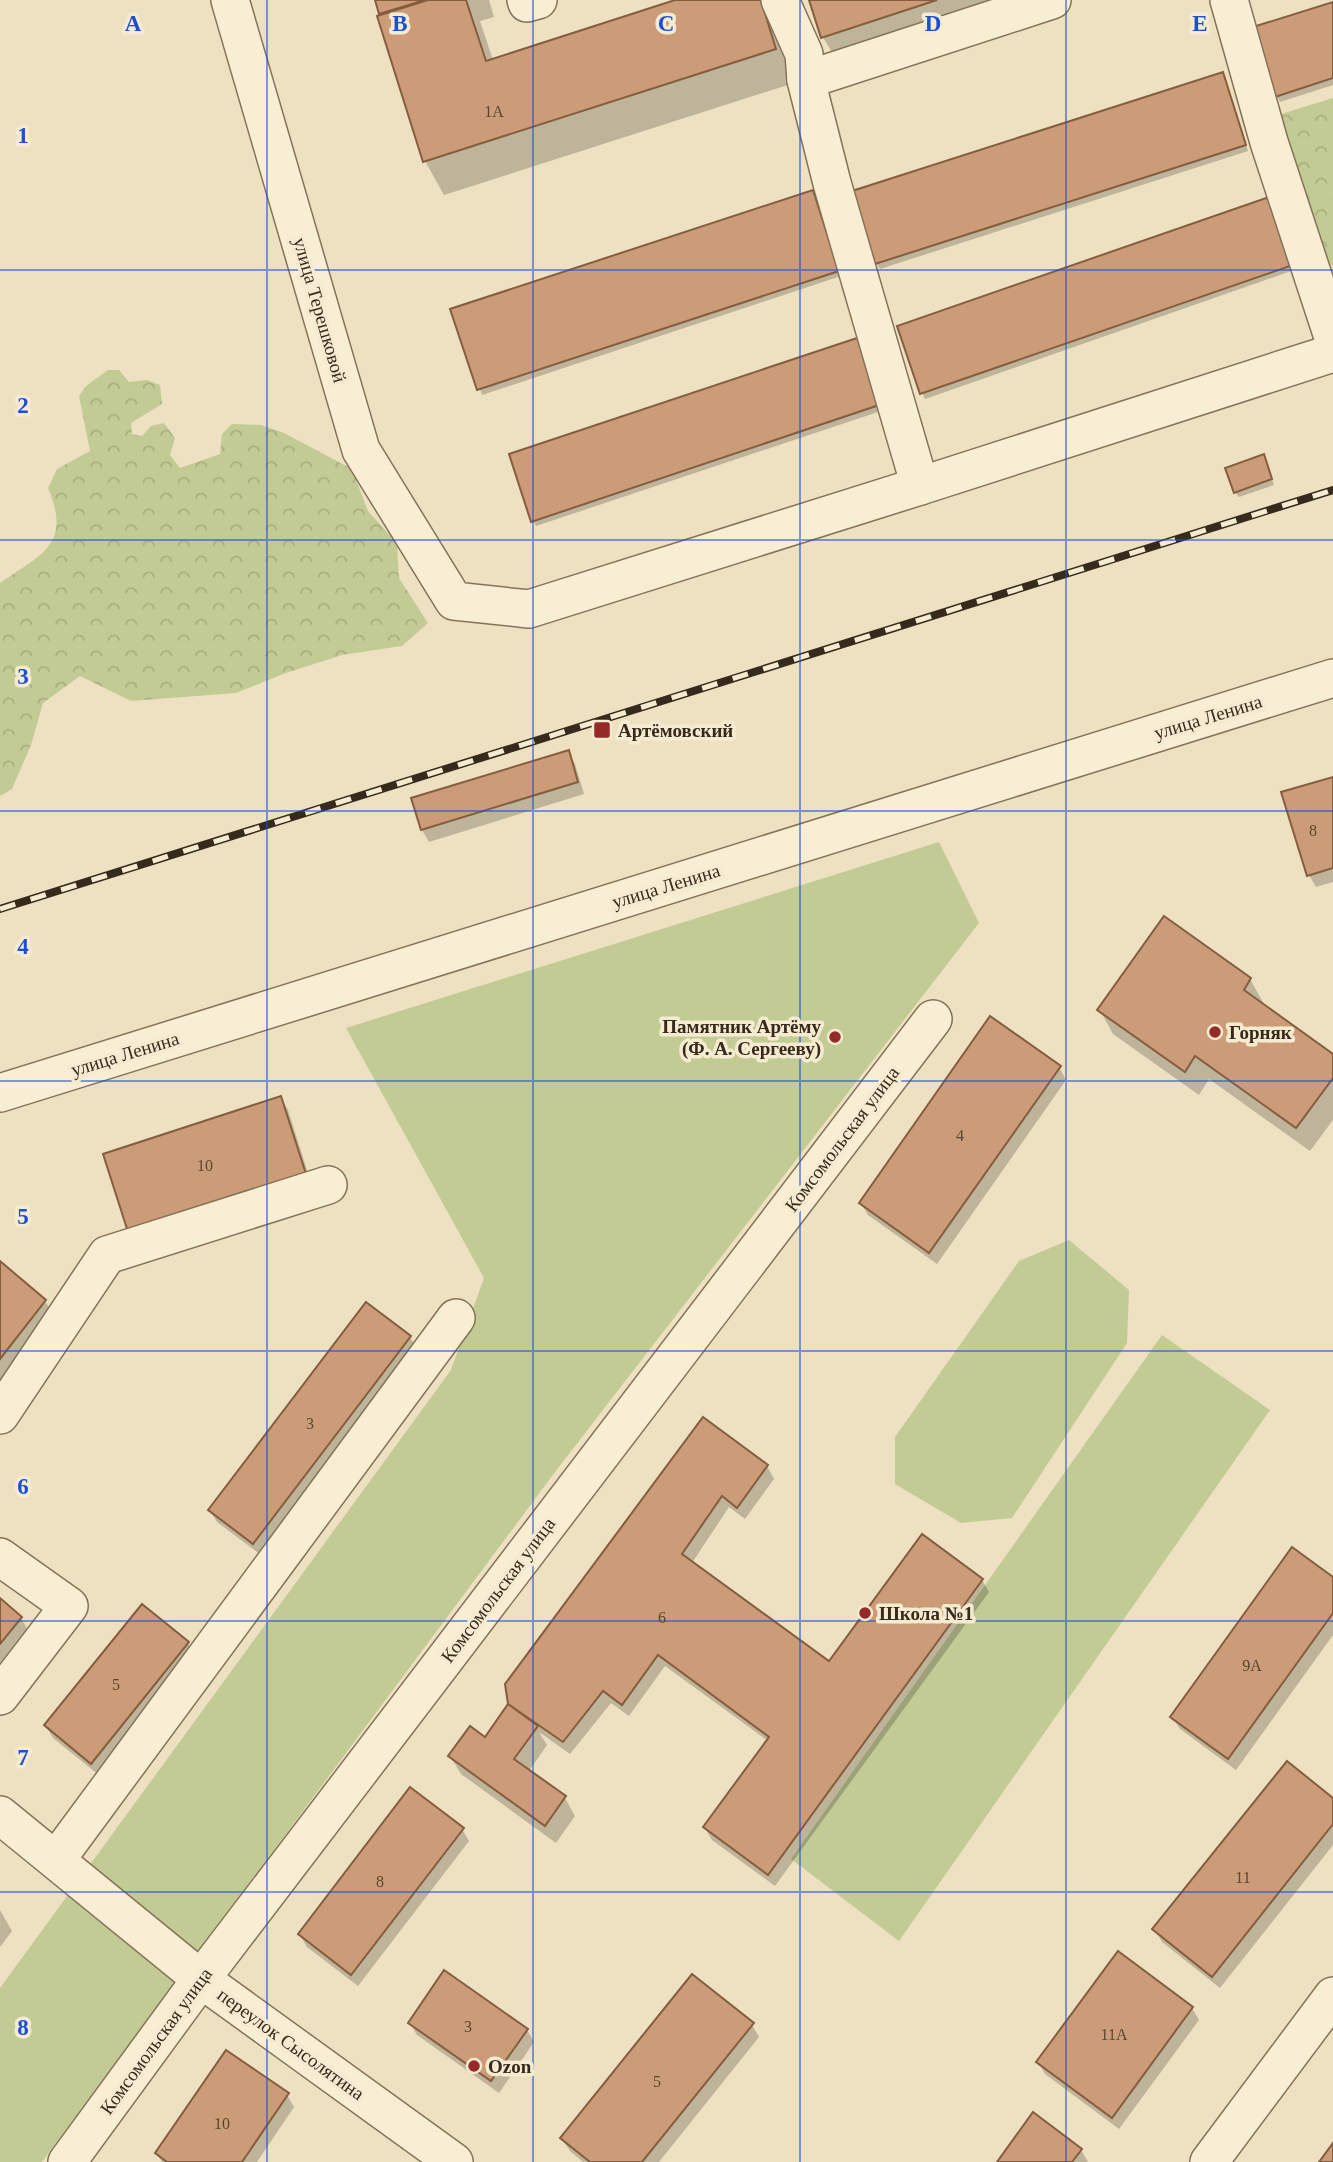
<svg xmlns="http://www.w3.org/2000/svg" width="1333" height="2162" viewBox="0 0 1333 2162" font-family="Georgia,serif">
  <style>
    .forest { fill: url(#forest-crowns) }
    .park { fill: #c3cb95 }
    .shadow { fill: #0003 }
    .building { fill: #cb9c77; stroke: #855d3f; stroke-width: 2 }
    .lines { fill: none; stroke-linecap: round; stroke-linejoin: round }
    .minor-casing { stroke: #867259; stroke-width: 40 }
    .minor { stroke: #f8eed4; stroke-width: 37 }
    .rail-casing { stroke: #362a1d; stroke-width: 8 }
    .rail { stroke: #f5ebd0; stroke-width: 5; stroke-dasharray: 16; stroke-linecap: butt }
    .grid { fill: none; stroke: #1d4ed8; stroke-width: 2; stroke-opacity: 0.55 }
    .poi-dot { fill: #952b29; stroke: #f5ebd0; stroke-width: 2.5 }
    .labels { text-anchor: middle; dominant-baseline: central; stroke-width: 7; stroke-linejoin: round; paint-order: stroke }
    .number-label { font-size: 16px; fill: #5b4634 }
    .street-label { font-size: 19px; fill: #362a1d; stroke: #f5ebd0 }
    .poi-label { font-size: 19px; font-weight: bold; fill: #362a1d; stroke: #f5ebd0; text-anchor: start }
    .grid-label { font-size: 23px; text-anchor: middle; font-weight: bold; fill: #1d4ed8; stroke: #f5ebd0; stroke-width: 7; stroke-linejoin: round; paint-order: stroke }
  </style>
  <defs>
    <pattern id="forest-crowns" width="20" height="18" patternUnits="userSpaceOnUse" patternTransform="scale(1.75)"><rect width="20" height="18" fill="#c3cb95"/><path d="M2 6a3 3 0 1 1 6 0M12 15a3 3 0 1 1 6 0" fill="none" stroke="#a8ae80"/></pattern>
  </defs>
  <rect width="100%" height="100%" fill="#ede1c1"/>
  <g class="forest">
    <path d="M1333 98V265L1323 268 1278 115Z"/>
    <path d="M108 370H119L129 382 147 380 160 385 162 404 131 423 132 434 142 436 151 426 164 423 175 438 170 455 180 468 220 454 222 434 232 424 261 425 284 433 352 469 368 511 397 543 399 578 428 623 402 646 342 655 286 673 236 693 131 701 80 676 43 703 31 745 12 789 0 796V583C42 554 72 545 48 488L57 469 90 451 79 396 86 386Z"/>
  </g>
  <g class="park">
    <path d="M939 842 979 923 555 1472 42 2162H0V1988L451 1370 484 1278 346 1028Z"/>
    <path d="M1069 1240 1129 1290 1127 1343 1012 1518 961 1523 895 1484V1437L1019 1261Z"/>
    <path d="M1162 1335 1270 1410 899 1941 791 1859Z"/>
  </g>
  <g class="shadow">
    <path d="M377 0H489L494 17 480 21 493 60 681 0H765L771 11 794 83 444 195 425 161 379 17H382Z"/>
    <path d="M811 0H1058L842 70 823 37Z"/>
    <path d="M1333 4V85L1280 102 1277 96Z"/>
    <path d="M1225 80 1248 151 880 269 876 263Z"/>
    <path d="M812 192 841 276 482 395 453 310Z"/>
    <path d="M1268 199 1294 270 925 399 922 393 899 327Z"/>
    <path d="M865 337 890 408 536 526 533 521Z"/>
    <path d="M1266 462 1274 485 1239 497 1235 492Z"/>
    <path d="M568 752 575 764 584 794 429 842 422 830 413 799Z"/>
    <path d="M1333 779V882L1316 887 1309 875Z"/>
    <path d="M1250 979 1264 1004 1263 1006 1333 1056V1120L1310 1151 1209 1079 1199 1095 1113 1034 1100 1010Z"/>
    <path d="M1059 1067 1066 1080 937 1264 868 1215 861 1203Z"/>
    <path d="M281 1098 288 1110 313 1189 138 1246Z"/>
    <path d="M0 1263 45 1301 56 1319 0 1391Z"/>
    <path d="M410 1337 417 1349 261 1555 217 1522 210 1510Z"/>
    <path d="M704 1419 767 1466 774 1479 745 1519 729 1507 692 1563 830 1664 982 1580 989 1592 775 1886 712 1840 705 1828 768 1741 665 1666 629 1716 611 1703 570 1754 539 1732 547 1745 529 1771 565 1798 575 1816 556 1843 461 1774 450 1756 485 1739Z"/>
    <path d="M1333 1579V1635L1236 1770 1180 1729 1172 1717Z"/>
    <path d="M0 1600 21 1618 28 1630 0 1664Z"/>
    <path d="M188 1643 195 1655 99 1775 53 1738 46 1726Z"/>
    <path d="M1333 1800V1845L1220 1988 1162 1942 1155 1930Z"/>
    <path d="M462 1829 469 1841 358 1986 307 1947 300 1935Z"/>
    <path d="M0 1910 12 1931 0 1947Z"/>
    <path d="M1192 2008 1199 2020 1119 2129 1045 2074 1038 2062Z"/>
    <path d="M410 2023 527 2030 534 2042 499 2093 417 2035Z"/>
    <path d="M752 2025 759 2037 659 2162H583L570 2151 562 2139Z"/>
    <path d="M287 2095 294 2107 257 2162H162L157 2154Z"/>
    <path d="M1081 2150 1088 2162H999Z"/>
  </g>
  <g class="building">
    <path d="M375 0H425L379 14Z"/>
    <path d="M428 0H466L486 61 675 0H761L776 49 423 162 377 16Z"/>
    <path d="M809 0H937L821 38Z"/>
    <path d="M1333 2V78L1275 97 1253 27Z"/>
    <path d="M1223 72 1246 145 875 264 852 191Z"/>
    <path d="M813 190 839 271 477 390 450 309Z"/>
    <path d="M1269 197 1293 265 920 394 897 326Z"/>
    <path d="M866 335 888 402 531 522 509 454Z"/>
    <path d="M1264 454 1272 479 1234 493 1225 468Z"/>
    <path d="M569 750 578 782 421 830 411 798Z"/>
    <path d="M1333 777V868L1307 876 1281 792Z"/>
    <path d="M1164 916 1251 978 1244 990 1333 1054V1078L1296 1128 1195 1056 1185 1072 1097 1010Z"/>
    <path d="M990 1016 1061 1066 929 1253 859 1203Z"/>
    <path d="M281 1096 307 1177 129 1235 103 1154Z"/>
    <path d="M0 1261 46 1300 0 1359Z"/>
    <path d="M366 1302 411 1336 253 1544 208 1510Z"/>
    <path d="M703 1417 768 1465 737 1508 722 1496 682 1554 829 1661 922 1534 983 1579 768 1875 703 1827 769 1737 658 1655 622 1705 603 1691 563 1742 508 1704 505 1684Z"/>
    <path d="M1292 1547 1333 1577V1613L1228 1759 1170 1717Z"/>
    <path d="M0 1598 22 1617 0 1644Z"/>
    <path d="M142 1604 189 1642 91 1764 44 1725Z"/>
    <path d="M508 1704 538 1726 514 1759 566 1796 545 1826 448 1756 470 1726 485 1737Z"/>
    <path d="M1287 1761 1333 1798V1824L1212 1977 1152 1929Z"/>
    <path d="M410 1787 464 1828 351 1975 298 1934Z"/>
    <path d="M1118 1951 1193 2007 1112 2118 1036 2062Z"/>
    <path d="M444 1970 528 2029 491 2081 408 2023Z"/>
    <path d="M692 1974 754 2023 642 2162H590L560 2138Z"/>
    <path d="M226 2050 289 2093 242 2162H167L155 2153Z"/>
    <path d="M1033 2112 1082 2149 1072 2162H997Z"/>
    <path d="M1333 2143V2162H1319Z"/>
  </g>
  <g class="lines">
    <g class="minor-casing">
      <g id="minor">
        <path d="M230 0 361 450 454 601 529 609 920 486 1333 353"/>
        <path d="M526 0 527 3 538 0"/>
        <path d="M780 0 804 54 806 80 832 183 920 486"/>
        <path d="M1229 0 1269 142 1333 337"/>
        <path d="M806 80 1052 0"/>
        <path d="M0 1093 1333 678"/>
        <path d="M0 1415 107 1255 328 1185"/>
        <path d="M0 1557 69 1606 0 1696"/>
        <path d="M0 1815 201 1979 454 2162"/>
        <path d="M56 1860 456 1318"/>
        <path d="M67 2162 201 1979 933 1019"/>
        <path d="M1209 2162 1333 1996"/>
      </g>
    </g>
    <use href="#minor" class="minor"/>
    <g class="rail-casing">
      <path id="rail" d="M0 909 1333 490"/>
    </g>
    <use href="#rail" class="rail"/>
  </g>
  <path class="grid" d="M267 0V2162M533 0V2162M800 0V2162M1066 0V2162M0 270H1333M0 540H1333M0 811H1333M0 1081H1333M0 1351H1333M0 1621H1333M0 1892H1333"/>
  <g class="poi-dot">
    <rect x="593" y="721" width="18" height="18" rx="3.5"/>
    <circle cx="1215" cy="1032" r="7"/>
    <circle cx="835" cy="1037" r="7"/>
    <circle cx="865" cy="1613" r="7"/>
    <circle cx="474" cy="2066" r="7"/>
  </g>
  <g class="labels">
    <g class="number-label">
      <text x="494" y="111">1А</text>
      <text x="1313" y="830">8</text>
      <text x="960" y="1135">4</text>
      <text x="205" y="1165">10</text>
      <text x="310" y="1423">3</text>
      <text x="662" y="1617">6</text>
      <text x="1252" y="1665">9А</text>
      <text x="116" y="1684">5</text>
      <text x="1243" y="1877">11</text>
      <text x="380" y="1881">8</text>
      <text x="468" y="2026">3</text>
      <text x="1114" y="2034">11А</text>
      <text x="657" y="2081">5</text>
      <text x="222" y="2123">10</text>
    </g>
    <g class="street-label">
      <text transform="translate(320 310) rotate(74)">улица Терешковой</text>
      <text transform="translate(1208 717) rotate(-17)">улица Ленина</text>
      <text transform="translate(666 886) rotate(-17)">улица Ленина</text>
      <text transform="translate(125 1054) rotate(-17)">улица Ленина</text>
      <text transform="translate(842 1139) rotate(-53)">Комсомольская улица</text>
      <text transform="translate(498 1590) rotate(-53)">Комсомольская улица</text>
      <text transform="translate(156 2041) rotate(-54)">Комсомольская улица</text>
      <text transform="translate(291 2044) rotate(36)">переулок Сысолятина</text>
    </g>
    <g class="poi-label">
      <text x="618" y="730">Артёмовский</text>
      <text x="821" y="1026" text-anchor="end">Памятник Артёму<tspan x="821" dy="22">(Ф. А. Сергееву)</tspan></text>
      <text x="1229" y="1032">Горняк</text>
      <text x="879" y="1613">Школа №1</text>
      <text x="488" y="2066">Ozon</text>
    </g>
  </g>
  <g class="grid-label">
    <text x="133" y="31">A</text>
    <text x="400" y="31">B</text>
    <text x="666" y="31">C</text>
    <text x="933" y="31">D</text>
    <text x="1200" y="31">E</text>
    <text x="23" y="143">1</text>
    <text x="23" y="413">2</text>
    <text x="23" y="684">3</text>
    <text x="23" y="954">4</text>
    <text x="23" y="1224">5</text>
    <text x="23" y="1494">6</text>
    <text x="23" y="1765">7</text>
    <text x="23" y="2035">8</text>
  </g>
</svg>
